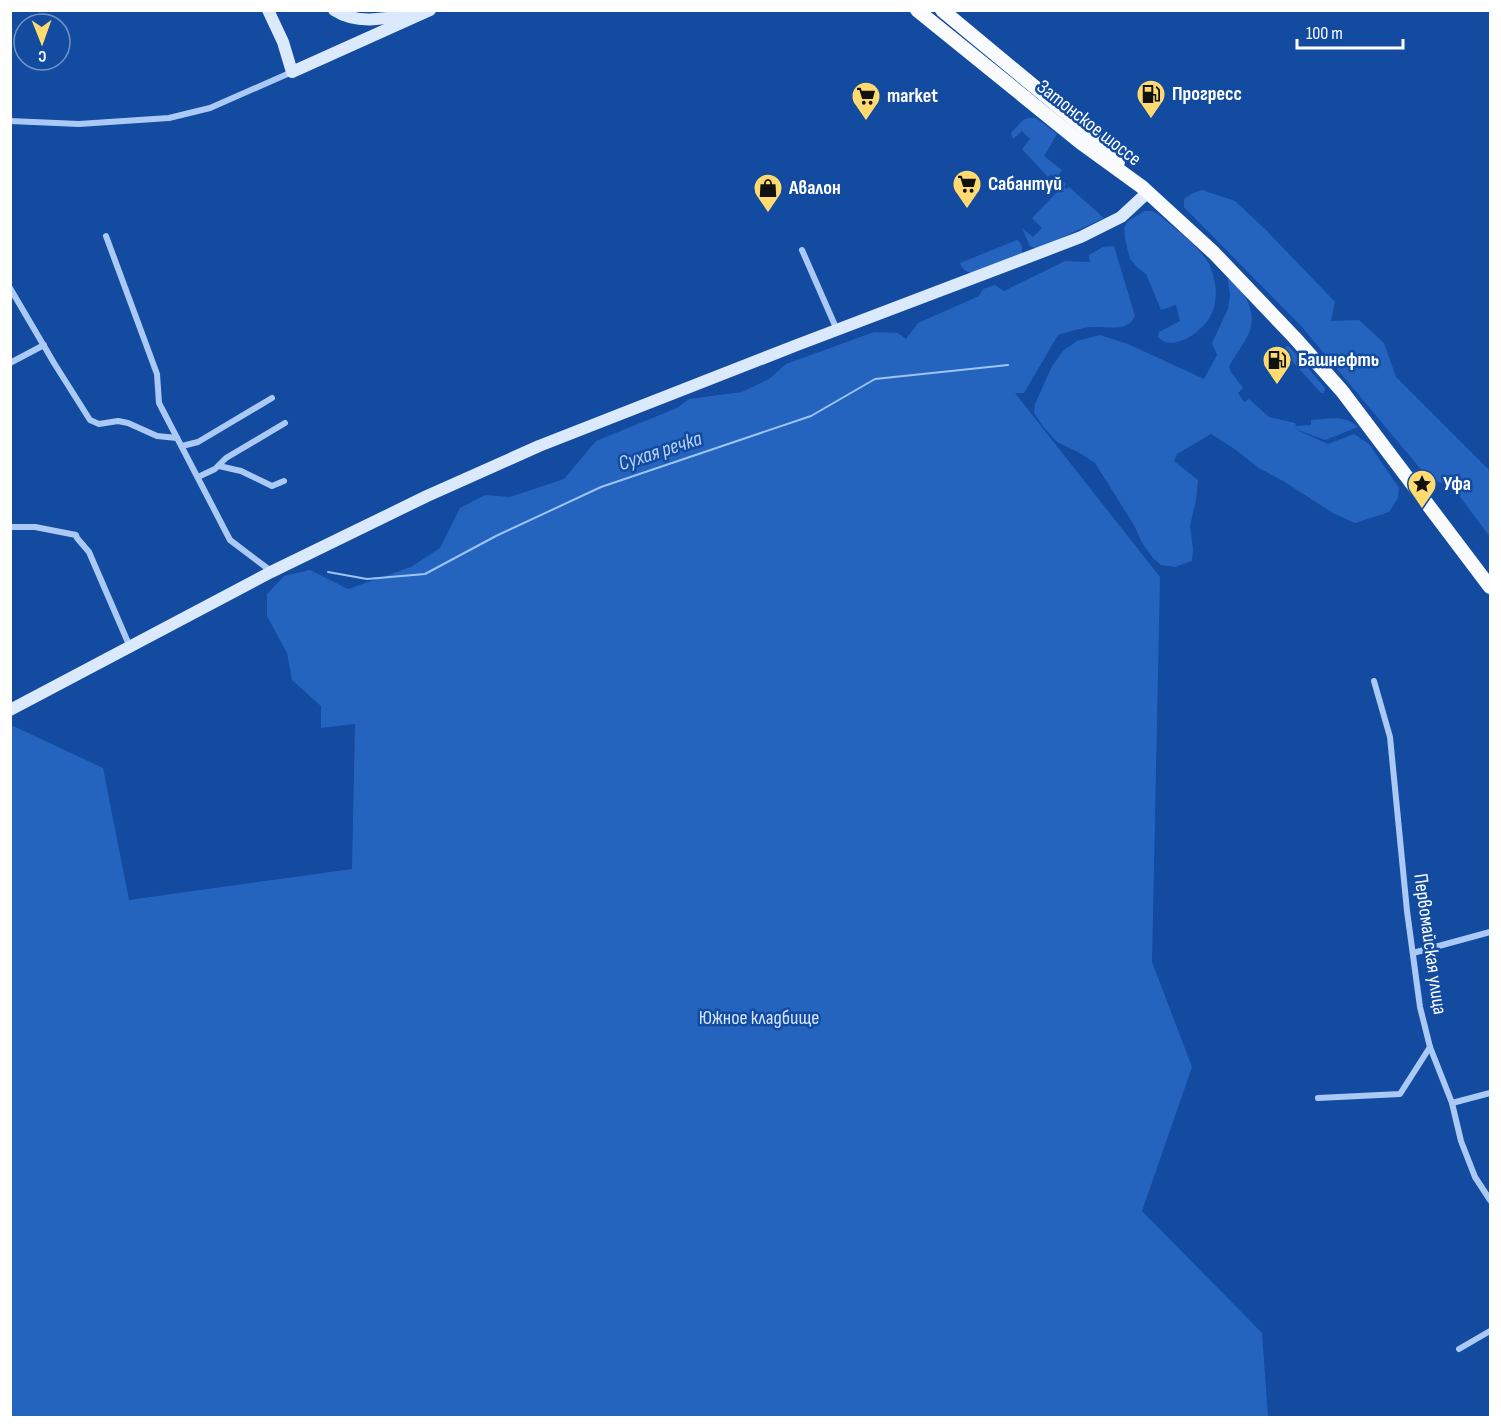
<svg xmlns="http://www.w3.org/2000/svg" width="1501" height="1428" viewBox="0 0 1501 1428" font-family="'Sofia Sans Condensed',sans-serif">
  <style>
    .green { fill: #2564be }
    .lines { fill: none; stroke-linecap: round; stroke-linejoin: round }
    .stream { stroke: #9dc4f7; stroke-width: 2 }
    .minor { stroke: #abc9f5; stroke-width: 6 }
    .secondary { stroke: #dbe9fd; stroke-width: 12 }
    .primary { stroke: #f9fbff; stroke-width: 14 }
    .labels { text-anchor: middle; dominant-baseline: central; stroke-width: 5; stroke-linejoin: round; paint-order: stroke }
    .poi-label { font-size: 20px; font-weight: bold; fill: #fff; stroke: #124ba0; text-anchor: start }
    .street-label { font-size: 20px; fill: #fff; stroke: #124ba0 }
    .park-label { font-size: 20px; fill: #d4e5fe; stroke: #124ba0 }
    .water-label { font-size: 21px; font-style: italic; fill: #b8d4fb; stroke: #124ba0 }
  </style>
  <rect width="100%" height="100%" fill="#124ba0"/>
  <g class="green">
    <path d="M1028 118H1036L1057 134 1044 156 1062 170 1058 177 1066 184 1064 187 1066 189 1069 187 1104 218 1037 249 1030 246 1022 228 1033 237 1042 228 1032 218 1059 190 1054 183 1057 180 1051 174 1048 177 1022 149 1030 139 1022 131 1013 139 1011 133 1023 120Z"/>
    <path d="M1202 190 1235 201 1266 230 1335 302 1331 321 1359 320 1384 343 1396 377 1490 471V537L1452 486 1429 479 1302 327 1184 207V199L1191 194Z"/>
    <path d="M1145 211H1153L1159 215C1175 229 1199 246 1209 264 1216 280 1219 299 1211 315 1204 330 1173 354 1158 337L1159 332 1180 321 1176 305 1161 310 1146 274 1137 267 1130 259 1125 239 1124 228 1128 221Z"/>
    <path d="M1017 240C1022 243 1023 249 1022 254L971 273C965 271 962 269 960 263Z"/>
    <path d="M1114 246 1135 316C1128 333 1105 326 1091 327 1080 328 1068 332 1058 335L1024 393H1015L1160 577 1152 962 1192 1067 1142 1211 1262 1333 1268 1417H11V725L103 768 129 900 352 869 355 724 321 728V706L292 680 287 653 267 616V594L284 576 310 570 348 589 411 567 440 548 460 508 485 495 510 497 564 479 596 441 677 408 689 399 742 392 769 379 786 364 874 332 898 333 906 339 918 323 979 296 983 289 995 285 1004 291 1065 261 1090 262 1089 255 1103 247Z"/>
    <path d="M1228 278C1244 291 1258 311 1249 333 1244 344 1235 355 1229 367L1231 372 1243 388 1238 393 1244 402 1249 399 1269 417 1295 423 1296 426 1311 425V420C1328 419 1345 414 1358 427L1325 440 1293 428 1328 444 1354 434 1369 444 1399 488 1398 498 1389 512 1355 523 1333 513 1283 481 1259 468 1236 450 1211 434 1177 454 1174 461 1198 480 1196 500 1190 526 1193 549 1192 561 1175 567 1161 565 1153 558 1142 543 1134 525 1095 463 1078 452 1057 442 1042 425 1034 413 1035 404 1052 366 1064 350 1077 341 1100 335 1128 344 1204 379 1217 355 1212 343 1228 309 1230 296Z"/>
    <path d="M1287 346H1289L1325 388 1324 393H1321L1283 351V348Z"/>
  </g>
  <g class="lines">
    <path class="stream" d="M328 572 367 579 425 574 496 536 601 487 811 416 875 379 1008 365"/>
    <g class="minor">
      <path d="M10 121 79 124 169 118 210 108 292 72"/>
      <path d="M106 236 157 374 159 403 230 540 271 571"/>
      <path d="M802 250 837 330"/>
      <path d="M10 288 54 363 90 420 99 424 118 421 128 423 157 436 177 438"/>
      <path d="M10 363 44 345"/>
      <path d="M182 446 198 442 272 398"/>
      <path d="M219 466 241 471 272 486 284 481"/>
      <path d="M198 477 215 469 226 458 285 423"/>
      <path d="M10 527H35L76 535 77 538 89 552 130 647"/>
      <path d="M1374 681 1390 737 1407 911 1420 1007 1430 1047 1452 1103 1461 1141 1475 1177 1490 1200"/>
      <path d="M1413 953 1490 932"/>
      <path d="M1318 1098 1400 1094 1430 1047"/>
      <path d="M1452 1103 1490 1093"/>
      <path d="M1459 1349 1490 1331"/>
    </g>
    <g class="secondary">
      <path d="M268 10 283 42 292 72 430 10"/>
      <path d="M334 10C357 25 384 19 409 14"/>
      <path d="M10 710 271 572 427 496 539 446 797 345 1081 237 1121 217 1148 192"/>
    </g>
    <g class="primary">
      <path d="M917 10 1080 142 1142 187 1214 253 1294 337 1342 391 1490 587"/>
      <path d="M942 10 1088 131 1118 162"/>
    </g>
  </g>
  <defs>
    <g id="fuel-pin" transform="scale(1.5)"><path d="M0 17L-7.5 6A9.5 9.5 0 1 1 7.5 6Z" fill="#ffdb6f" stroke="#124ba0"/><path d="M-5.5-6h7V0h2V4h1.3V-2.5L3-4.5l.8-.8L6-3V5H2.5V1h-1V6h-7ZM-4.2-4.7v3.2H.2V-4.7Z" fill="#111"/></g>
    <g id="supermarket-pin" transform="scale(1.5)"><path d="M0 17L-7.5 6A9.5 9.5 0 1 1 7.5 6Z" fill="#ffdb6f" stroke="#124ba0"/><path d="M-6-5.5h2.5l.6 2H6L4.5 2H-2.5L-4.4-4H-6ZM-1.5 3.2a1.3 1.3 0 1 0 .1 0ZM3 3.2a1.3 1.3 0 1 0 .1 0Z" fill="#111"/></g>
    <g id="shop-pin" transform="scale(1.5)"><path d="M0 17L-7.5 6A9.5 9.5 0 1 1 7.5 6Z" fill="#ffdb6f" stroke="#124ba0"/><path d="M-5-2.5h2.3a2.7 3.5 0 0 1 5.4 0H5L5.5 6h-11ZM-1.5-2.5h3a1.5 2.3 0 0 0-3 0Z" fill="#111"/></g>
    <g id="sight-pin" transform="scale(1.5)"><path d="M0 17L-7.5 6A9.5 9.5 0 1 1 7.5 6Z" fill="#ffdb6f" stroke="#124ba0"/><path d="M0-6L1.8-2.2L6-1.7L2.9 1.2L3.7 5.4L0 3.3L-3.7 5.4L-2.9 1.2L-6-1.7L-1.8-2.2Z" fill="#111"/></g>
  </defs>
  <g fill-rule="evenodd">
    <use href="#fuel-pin" x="1151" y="94"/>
    <use href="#supermarket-pin" x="866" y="96"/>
    <use href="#supermarket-pin" x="967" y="184"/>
    <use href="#shop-pin" x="768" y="188"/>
    <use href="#fuel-pin" x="1277" y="360"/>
    <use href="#sight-pin" x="1422" y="484"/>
  </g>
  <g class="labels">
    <g class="poi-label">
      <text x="1172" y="94">Прогресс</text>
      <text x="887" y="96">market</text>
      <text x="988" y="184">Сабантуй</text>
      <text x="789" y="188">Авалон</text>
      <text x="1298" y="360">Башнефть</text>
      <text x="1443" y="484">Уфа</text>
    </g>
    <g class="street-label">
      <text transform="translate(1089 123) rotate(38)">Затонское шоссе</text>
      <text transform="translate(1430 944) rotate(82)">Первомайская улица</text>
    </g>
    <g class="park-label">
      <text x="759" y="1018">Южное кладбище</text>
    </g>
    <g class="water-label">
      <text transform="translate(660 451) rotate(-18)">Сухая речка</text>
    </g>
  </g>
  <rect width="1501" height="1428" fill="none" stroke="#ffffff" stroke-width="24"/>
  <g transform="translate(42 42) rotate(179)"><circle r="28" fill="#124ba0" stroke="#7193c6" stroke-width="1.5"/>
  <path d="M0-4.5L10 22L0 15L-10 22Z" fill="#ffdb6f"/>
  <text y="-9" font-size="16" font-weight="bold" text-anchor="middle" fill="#ffffff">С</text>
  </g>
  <path d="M1297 39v9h106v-9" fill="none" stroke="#ffffff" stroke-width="3"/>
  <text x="1306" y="39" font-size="18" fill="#ffffff" stroke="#124ba0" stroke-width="4.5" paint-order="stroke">100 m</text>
</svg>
